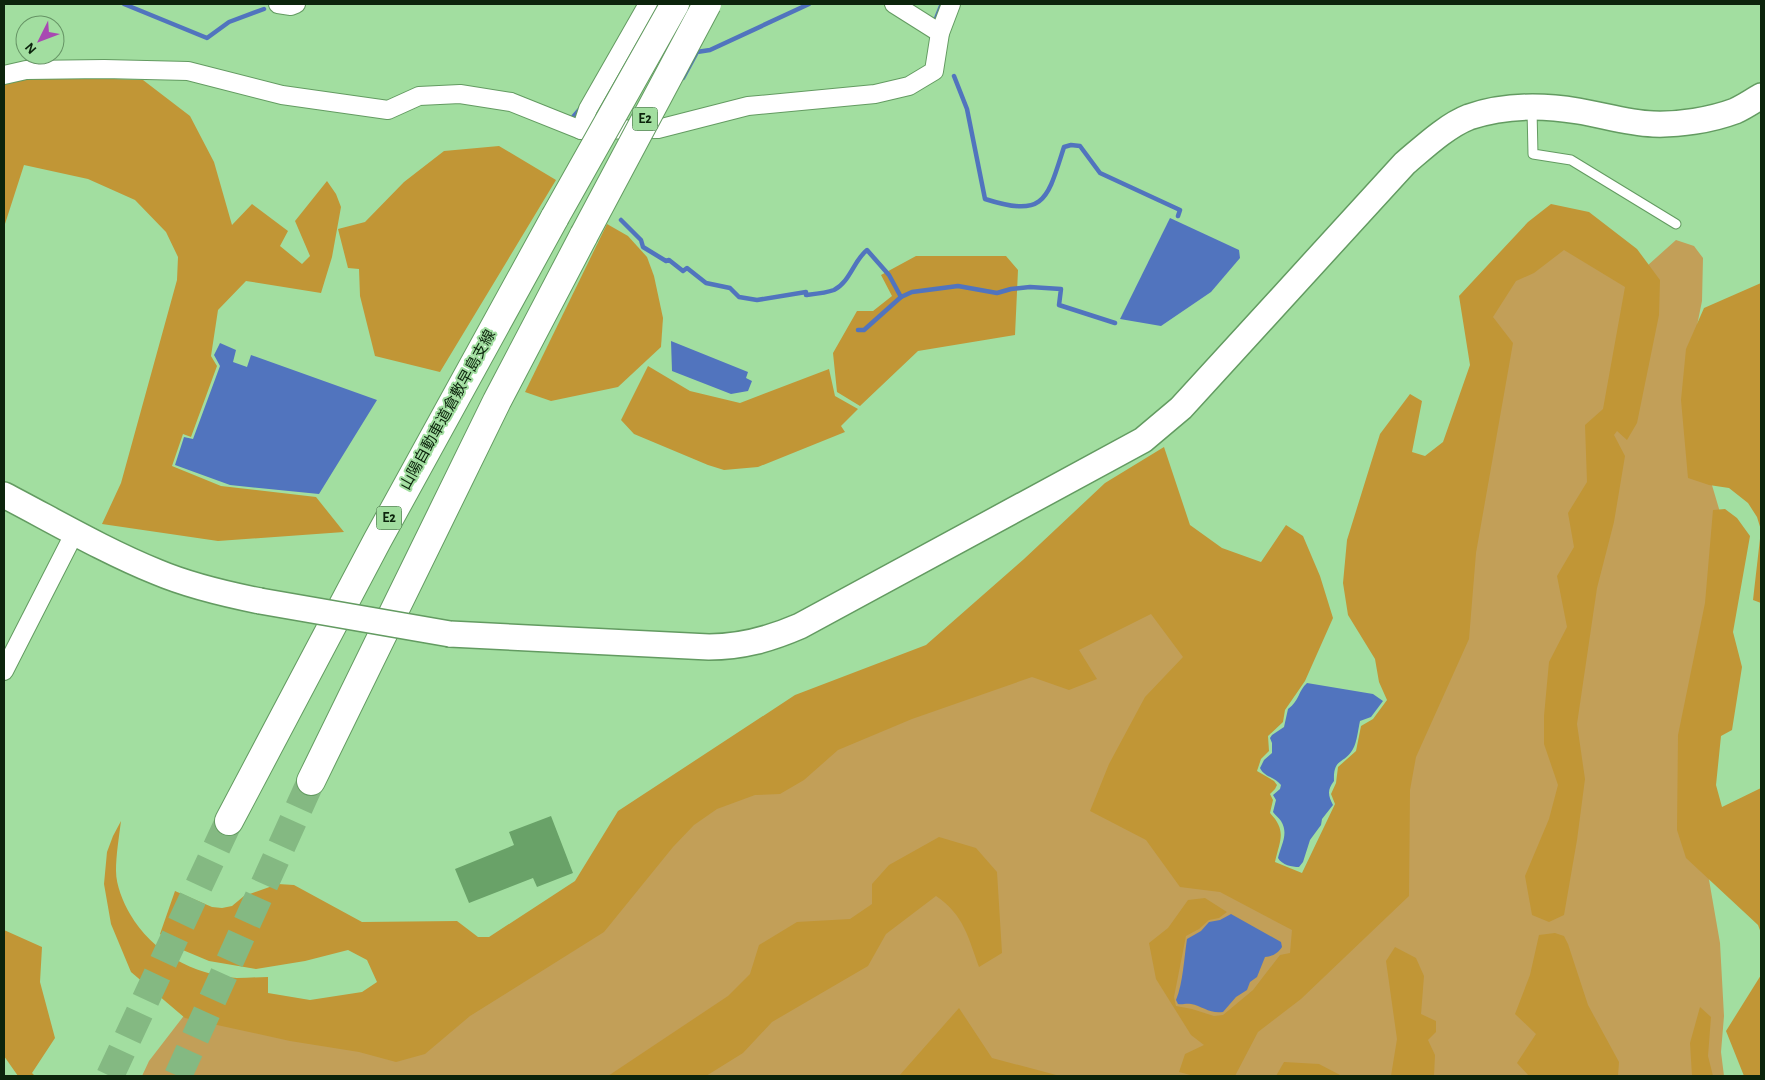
<svg xmlns="http://www.w3.org/2000/svg" width="1765" height="1080" viewBox="0 0 1765 1080" font-family="'Alegreya Sans','Noto Sans JP',sans-serif">
  <style>
    .green { fill: #c29f58 }
    .forest { fill: #c19636 }
    .water { fill: #5174be }
    .lines { fill: none; stroke-linecap: round; stroke-linejoin: round }
    .stream { stroke: #5174be; stroke-width: 4.5 }
    .building { fill: #69a268 }
    .highway-tunnel { stroke: #84b982; stroke-width: 28; stroke-dasharray: 28 14; stroke-linecap: butt }
    .lane-casing { stroke: #639b61; stroke-width: 11 }
    .street-casing { stroke: #639b61; stroke-width: 20 }
    .secondary-casing { stroke: #639b61; stroke-width: 28 }
    .highway-casing { stroke: #639b61; stroke-width: 30 }
    .lane { stroke: #fff; stroke-width: 9 }
    .street { stroke: #fff; stroke-width: 18 }
    .secondary { stroke: #fff; stroke-width: 25 }
    .highway { stroke: #fff; stroke-width: 28 }
    .secondary-bridge-casing { stroke: #639b61; stroke-width: 28; stroke-linecap: butt }
    .highway-bridge-casing { stroke: #639b61; stroke-width: 30; stroke-linecap: butt }
    .secondary-bridge { stroke: #fff; stroke-width: 25 }
    .highway-bridge { stroke: #fff; stroke-width: 28 }
    .labels { text-anchor: middle; dominant-baseline: central; stroke-width: 4; stroke-linejoin: round; paint-order: stroke }
    .shield { fill: #a2dea0; stroke: #395c38; stroke-width: 1 }
    .shield-label { font-size: 14px; font-weight: bold; fill: #0c240c }
    .street-label { font-size: 15px; fill: #0c240c; stroke: #a2dea0 }
  </style>
  <rect width="100%" height="100%" fill="#a2dea0"/>
  <path class="green" d="M1676 240 1694 246 1703 258 1702 301 1689 365 1706 465 1725 529 1708 874 1720 943 1724 1016 1721 1052 1724 1076H142L149 1061 186 1013 396 1056 715 804 834 746 1153 610 1189 661 1147 835 1218 885 1298 929 1404 788 1488 317 1513 275 1562 246 1628 283Z"/>
  <g class="forest">
    <path d="M26 76 143 80 190 116 214 162 232 225 252 204 288 231 280 246 302 264 310 256 295 221 327 181 336 194 341 207 332 257 321 293 246 281 218 310 211 356 217 366 191 437 183 434 172 466 221 486 316 497 344 532 218 541 102 524 121 483 177 280 178 257 166 232 135 200 88 179 24 165 4 227V81Z"/>
    <path d="M499 146 556 180 440 372 375 356 360 296 359 269 348 268 338 229 365 222 404 182 444 151Z"/>
    <path d="M1551 204 1589 212 1637 249 1660 280 1659 315 1637 423 1627 440 1617 431 1614 435 1625 456 1614 522 1597 588 1577 724 1585 779 1577 840 1564 915 1549 922 1532 915 1525 876 1549 819 1558 785 1544 744V716L1549 662 1567 627 1557 576 1574 547 1568 513 1587 482 1585 425 1603 409 1625 287 1564 250 1534 273 1516 281 1493 317 1513 343 1476 553 1469 639 1416 757 1410 790 1409 896 1301 999 1258 1032 1235 1076H1194L1179 1072 1185 1054 1204 1045 1191 1035 1156 979 1149 943 1168 928 1188 900 1205 898 1227 912 1219 918 1209 920 1199 929 1186 936 1174 997 1176 1006 1192 1009 1214 1016 1223 1015 1253 990 1280 955 1290 953 1292 930 1220 892 1180 887 1146 840 1090 811 1109 764 1145 697 1183 657 1151 614 1079 650 1097 679 1069 690 1032 677 912 719 838 750 804 780 780 794 755 795 717 809 694 825 673 847 604 932 470 1016 425 1054 396 1062 359 1052 290 1041 185 1018 131 972 111 924 104 884 107 852 113 836 121 821C119 837 116 855 116 871 116 885 123 902 130 914 152 952 193 975 237 978 247 978 258 977 268 977V993L310 1000 362 992 377 982 367 960 348 950 305 961 256 969 209 961 178 948 160 934 175 891 212 907 222 908 232 906 244 896 278 884 294 885 362 922 457 921 478 937H489L575 881 618 811 795 695 926 645 1024 559 1105 483 1164 447 1190 525 1222 548 1261 562 1286 525 1303 536 1320 576 1333 618 1305 681 1285 710 1283 722 1268 736 1269 751 1261 759 1257 771 1274 781 1277 785 1275 789 1270 794 1273 800 1270 813C1287 831 1280 840 1275 862L1302 873 1335 804 1331 794 1336 783 1338 767 1356 751 1361 726 1373 719 1387 700 1379 682 1375 659 1348 615 1343 583 1347 540 1380 434 1410 394 1422 401 1412 452 1425 456 1443 442 1470 365 1459 296 1528 222Z"/>
    <path d="M607 224 628 236 647 257 654 276 663 318 661 347 618 387 551 401 525 392Z"/>
    <path d="M916 256H1006L1018 270 1015 335 918 351 860 406 837 392 833 353 857 311H873L892 296 881 275Z"/>
    <path d="M1761 283V603L1753 600 1761 530 1757 517 1748 503 1729 488 1709 485 1688 478 1681 400 1686 349 1704 308Z"/>
    <path d="M648 366 690 391 740 403 829 369 835 396 858 409 841 426 845 432 758 467 724 470 708 465 634 434 621 420Z"/>
    <path d="M1725 509 1737 518 1750 536 1733 632 1742 667 1732 730 1721 736 1716 785 1722 807 1761 788V933L1758 925 1686 858 1677 830 1678 735 1705 603 1713 510Z"/>
    <path d="M939 837 976 848 997 872 1002 953 979 967C968 937 964 915 936 896L886 934 868 966 772 1022 743 1053 706 1076H608L728 996 750 974 759 945 797 922 850 919 872 904V884L889 865Z"/>
    <path d="M4 930 42 947 40 982 55 1038 32 1073 35 1076H18L4 1056Z"/>
    <path d="M1555 933 1564 936 1568 944 1588 1005 1619 1062 1618 1076H1529L1517 1063 1536 1034 1515 1014 1530 975 1539 935Z"/>
    <path d="M1395 947 1416 958 1424 976 1421 1014 1436 1021V1032L1428 1040 1435 1055 1434 1076H1391L1397 1039 1386 961Z"/>
    <path d="M1761 975V1076H1744L1726 1031Z"/>
    <path d="M1700 1007 1711 1017 1708 1056 1713 1076H1692L1690 1043Z"/>
    <path d="M959 1008 992 1058 1060 1076H899Z"/>
    <path d="M1284 1062 1319 1064 1342 1076H1276Z"/>
  </g>
  <g class="water">
    <path d="M1170 218 1239 250 1240 258 1211 292 1161 326 1120 319Z"/>
    <path d="M671 341 748 372 746 378 752 381 748 391 731 394 672 371Z"/>
    <path d="M220 343 236 350 233 362 247 367 251 355 377 400 319 494 230 485 175 465 184 437 193 439 220 366 214 355Z"/>
    <path d="M1307 683 1373 694 1383 701 1371 717 1360 721C1358 730 1357 742 1353 749 1344 765 1333 757 1334 781 1327 790 1328 795 1333 805L1322 819 1321 825 1310 840 1303 862 1299 867C1292 867 1282 865 1278 858 1281 845 1289 834 1281 821 1279 818 1275 815 1273 812L1276 800 1273 795 1280 789 1281 785C1275 777 1264 777 1260 768L1264 760 1272 753V743L1270 738 1272 735 1284 727 1288 709C1300 700 1298 691 1307 683Z"/>
    <path d="M1231 914 1281 942 1282 947C1277 954 1273 956 1265 957L1257 977 1250 982 1247 990 1236 997 1223 1012C1210 1014 1202 1006 1191 1004 1186 1003 1182 1005 1178 1004L1176 1000C1183 983 1184 958 1187 939L1201 931 1209 922 1220 920Z"/>
  </g>
  <g class="lines">
    <g class="stream">
      <path d="M124 4 207 38 229 22 264 9"/>
      <path d="M935 21 941 6"/>
      <path d="M954 76 967 109 985 199C1045 218 1047 200 1064 147L1071 145 1080 146 1100 173 1180 210 1178 216"/>
      <path d="M683 78 697 52 710 50 809 4"/>
      <path d="M599 109 619 73"/>
      <path d="M573 117 580 109"/>
      <path d="M621 220 641 240 643 247 666 261 669 260 683 271 687 268 706 283 730 288 739 297 757 300 806 292V295C815 294 826 293 834 290 850 282 854 260 867 250L889 275 901 297"/>
      <path d="M858 330H864L901 297 912 292 958 286 997 293 1011 289 1030 287 1061 289 1059 305 1115 323"/>
    </g>
  </g>
  <path class="building" d="M551 816 573 873 537 887 533 878 469 903 455 869 514 845 509 832Z"/>
  <g class="lines">
    <g class="highway-tunnel">
      <path d="M110 1076 229 821"/>
      <path d="M178 1076 311 781"/>
    </g>
    <g class="lane-casing">
      <path id="lane" d="M1532 110 1533 154 1571 160 1676 224"/>
    </g>
    <g class="street-casing">
      <g id="street">
        <path d="M278 4 291 6 296 4"/>
        <path d="M894 4 940 33"/>
        <path d="M4 75 26 70 104 69 188 71 282 95 388 110 419 96 460 94 511 102 581 130 658 129 748 106 875 94 909 86 934 71 940 33 951 4"/>
        <path d="M581 130 588 109 648 4"/>
        <path d="M4 671 75 532"/>
      </g>
    </g>
    <g class="secondary-casing">
      <g id="secondary">
        <path d="M4 495C54 521 105 551 157 572 190 586 225 594 260 601"/>
        <path d="M450 634 709 647C742 647 770 639 800 626L1143 440 1181 408 1405 163C1423 148 1446 126 1469 117 1504 105 1542 105 1578 111 1603 115 1627 123 1653 124 1679 125 1711 120 1735 111 1744 107 1753 101 1761 96"/>
      </g>
    </g>
    <g class="highway-casing">
      <g id="highway">
        <path d="M311 781 497 401 584 235"/>
        <path d="M229 821 377 541 555 217"/>
      </g>
    </g>
    <use href="#lane" class="lane"/>
    <use href="#street" class="street"/>
    <use href="#secondary" class="secondary"/>
    <use href="#highway" class="highway"/>
    <g class="secondary-bridge-casing">
      <path id="secondary-bridge" d="M260 601 450 634"/>
    </g>
    <g class="highway-bridge-casing">
      <g id="highway-bridge">
        <path d="M555 217 675 4"/>
        <path d="M584 235 707 4"/>
      </g>
    </g>
    <use href="#secondary-bridge" class="secondary-bridge"/>
    <use href="#highway-bridge" class="highway-bridge"/>
  </g>
  <g class="labels">
    <g class="shield">
      <rect x="632.5" y="107.5" width="25" height="23" rx="4"/>
      <rect x="376.5" y="506.5" width="25" height="23" rx="4"/>
    </g>
    <g class="shield-label">
      <text x="645" y="119">E2</text>
      <text x="389" y="518">E2</text>
    </g>
    <g class="street-label">
      <text transform="translate(448 410) rotate(-61)">山陽自動車道倉敷早島支線</text>
    </g>
  </g>
  <rect width="1765" height="1080" fill="none" stroke="#0c240c" stroke-width="10"/>
  <g transform="translate(40 40) rotate(228)"><circle r="24" fill="#a2dea0" stroke="#669465"/>
  <path d="M0-4L9 19L0 12L-9 19Z" fill="#a849b2"/>
  <text y="-8" font-size="14" font-weight="bold" text-anchor="middle" fill="#0c240c">N</text>
  </g>
</svg>
